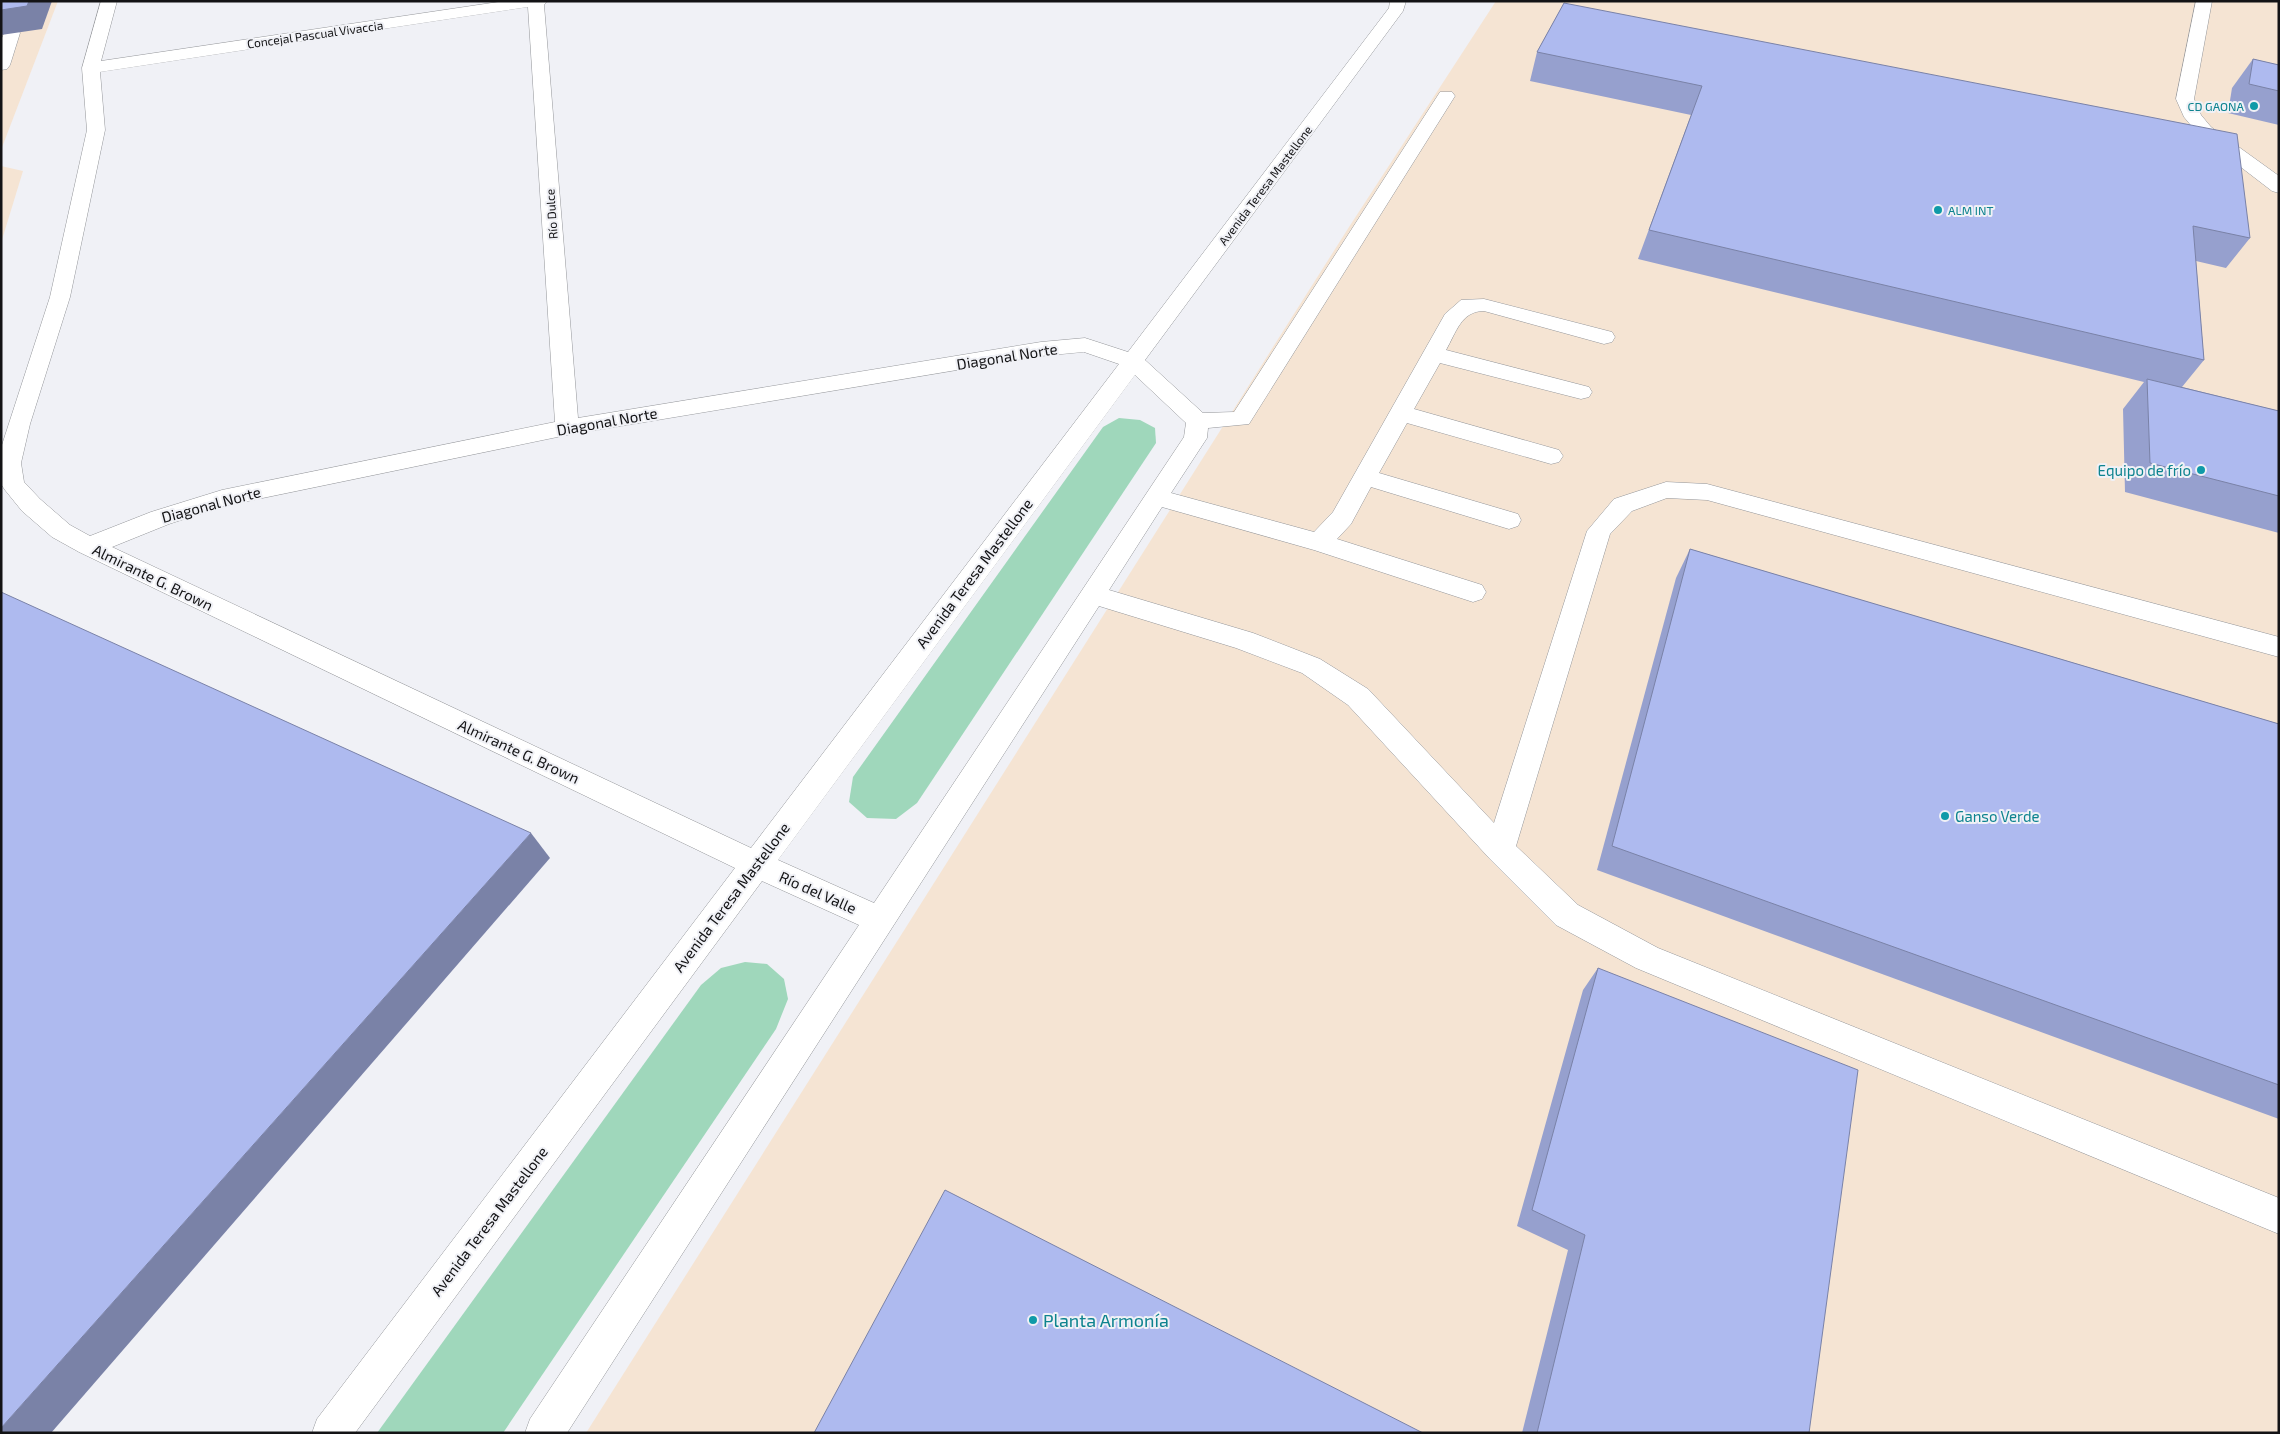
<svg xmlns="http://www.w3.org/2000/svg" width="2280" height="1434" viewBox="0 0 2280 1434" font-family="'Exo 2',sans-serif">
  <style>
    .industrial { fill: #f5e4d3 }
    .green { fill: #9fd7bb }
    .lines { fill: none; stroke-linecap: round; stroke-linejoin: round }
    .minor-casing { stroke: #94969a; stroke-width: 1 }
    .minor { fill: #fff; fill-rule: evenodd }
    .wall { fill: #96a0ce }
    .shaded-wall { fill: #7a82a7 }
    .building { fill: #aebaef; stroke: #7a82a7 }
    .culture-dot { fill: #0f9aa8; stroke: #f0f1f6; stroke-width: 2 }
    .labels { text-anchor: middle; dominant-baseline: central; stroke-width: 4; stroke-linejoin: round; paint-order: stroke }
    .far-street-label { font-size: 12px; fill: #131315; stroke: #f0f1f6 }
    .far-culture-label { font-size: 12px; fill: #0d838f; stroke: #f0f1f6; text-anchor: end }
    .street-label { font-size: 15px; fill: #131315; stroke: #f0f1f6 }
    .culture-label { font-size: 15px; fill: #0d838f; stroke: #f0f1f6; text-anchor: end }
    .near-culture-label { font-size: 18px; fill: #0d838f; stroke: #f0f1f6; text-anchor: start }
  </style>
  <rect width="100%" height="100%" fill="#f0f1f6"/>
  <g class="industrial">
    <path d="M1 1H58L1 150Z"/>
    <path d="M1496 1H2279V1433H586L1349 227Z"/>
    <path d="M1 166 23 171 1 243Z"/>
  </g>
  <g class="green">
    <path d="M1119 418 1140 420 1155 428 1156 443 917 803 896 819 867 818 849 802 853 777 1103 427Z"/>
    <path d="M745 962 767 964 784 979 788 999 776 1029 503 1433H377L701 985 721 968Z"/>
  </g>
  <g class="lines">
    <g class="minor-casing">
      <g id="minor">
        <path d="M101 1H117L101 61 505 1H547L544 5 578 418 1041 342 1085 338 1128 352 1389 8 1390 1H1406L1403 11 1145 360 1203 413 1234 412 1440 92H1452L1455 96 1249 424 1208 428 1207 438 1171 493 1314 532 1333 512 1445 314 1461 300 1484 299 1612 332 1615 337 1612 342 1604 344 1484 311C1461 311 1456 333 1446 350L1589 387 1592 392 1589 397 1581 399 1440 363 1414 409 1559 450 1563 456 1559 462 1551 464 1407 423 1379 473 1518 514 1521 520 1518 526 1509 529 1371 487 1351 524 1337 539 1482 585 1486 592 1482 599 1473 602 1314 550 1162 507 1109 590 1253 633 1320 659 1368 689 1494 823 1587 531 1614 499 1666 482 1707 484 2279 637V657L1707 500 1667 498 1632 511 1610 534 1516 846 1578 905 1658 948 2279 1198V1234L1636 968 1556 925 1490 859 1348 705 1302 673 1236 648 1099 606 567 1433H525L530 1419 859 925 762 881 355 1433H312L317 1419 735 868 79 552 52 537 22 511 5 490 1 484V448L50 297 87 130 82 68ZM528 7 555 422 222 490 151 512 90 536 70 525 40 499 24 482 21 463 30 424 70 297 105 130 100 72ZM1084 352 1119 364 751 848 112 547 169 524 224 506 567 435 1041 356ZM1135 375 1186 423 1184 437 874 903 778 860Z"/>
        <path d="M2196 1H2212L2194 99 2201 115 2211 127 2279 176V193L2272 191 2199 135 2184 117 2176 99Z"/>
        <path d="M12 28 18 29 20 33 10 65 7 69 1 70V40L6 29Z"/>
      </g>
    </g>
    <use href="#minor" class="minor"/>
  </g>
  <g class="wall">
    <path d="M1564 3 2250 238 2226 268 2196 261 2204 360 2182 387 2279 411V533L2125 492 2123 409 2144 382 1638 259 1691 115 1530 81 1537 52Z"/>
    <path d="M2253 59 2279 65V125L2228 113 2232 88Z"/>
    <path d="M1690 549 2279 724V1119L1597 870 1676 578Z"/>
    <path d="M1598 968 1809 1433H1522L1568 1250 1517 1226 1583 990Z"/>
  </g>
  <g class="shaded-wall">
    <path d="M29 1H52L42 29 1 35V10Z"/>
    <path d="M531 833 550 858 51 1433H1V1428Z"/>
  </g>
  <g class="building">
    <path d="M1 1H29L27 6 1 10Z"/>
    <path d="M1564 3 2237 134 2250 238 2193 226 2204 360 1649 230 1702 86 1537 52Z"/>
    <path d="M2253 59 2279 65V91L2249 84Z"/>
    <path d="M2147 379 2279 411V496L2150 463Z"/>
    <path d="M1690 549 2279 724V1085L1612 846Z"/>
    <path d="M1 592 531 833 1 1428Z"/>
    <path d="M1598 968 1858 1070 1809 1433H1537L1585 1235 1532 1210Z"/>
    <path d="M945 1190 1423 1433H814Z"/>
  </g>
  <g class="culture-dot">
    <circle cx="2254" cy="106" r="5"/>
    <circle cx="1938" cy="210" r="5"/>
    <circle cx="2201" cy="470" r="5"/>
    <circle cx="1945" cy="816" r="5"/>
    <circle cx="1033" cy="1320" r="5"/>
  </g>
  <g class="labels">
    <g class="far-street-label">
      <text transform="translate(315 34) rotate(-8)">Concejal Pascual Vivaccia</text>
      <text transform="translate(1265 185) rotate(-53)">Avenida Teresa Mastellone</text>
      <text transform="translate(551 214) rotate(-94)">Río Dulce</text>
    </g>
    <g class="far-culture-label">
      <text x="2244" y="106">CD GAONA</text>
      <text x="1948" y="210" text-anchor="start">ALM INT</text>
    </g>
    <g class="street-label">
      <text transform="translate(1007 356) rotate(-9)">Diagonal Norte</text>
      <text transform="translate(607 421) rotate(-10)">Diagonal Norte</text>
      <text transform="translate(211 504) rotate(-15)">Diagonal Norte</text>
      <text transform="translate(974 573) rotate(-53)">Avenida Teresa Mastellone</text>
      <text transform="translate(153 577) rotate(26)">Almirante G. Brown</text>
      <text transform="translate(519 751) rotate(25)">Almirante G. Brown</text>
      <text transform="translate(818 892) rotate(24)">Río del Valle</text>
      <text transform="translate(731 897) rotate(-53)">Avenida Teresa Mastellone</text>
      <text transform="translate(489 1221) rotate(-53)">Avenida Teresa Mastellone</text>
    </g>
    <g class="culture-label">
      <text x="2191" y="470">Equipo de frío</text>
      <text x="1955" y="816" text-anchor="start">Ganso Verde</text>
    </g>
    <g class="near-culture-label">
      <text x="1043" y="1320">Planta Armonía</text>
    </g>
  </g>
  <rect width="2280" height="1434" fill="none" stroke="#131315" stroke-width="5"/>
</svg>
